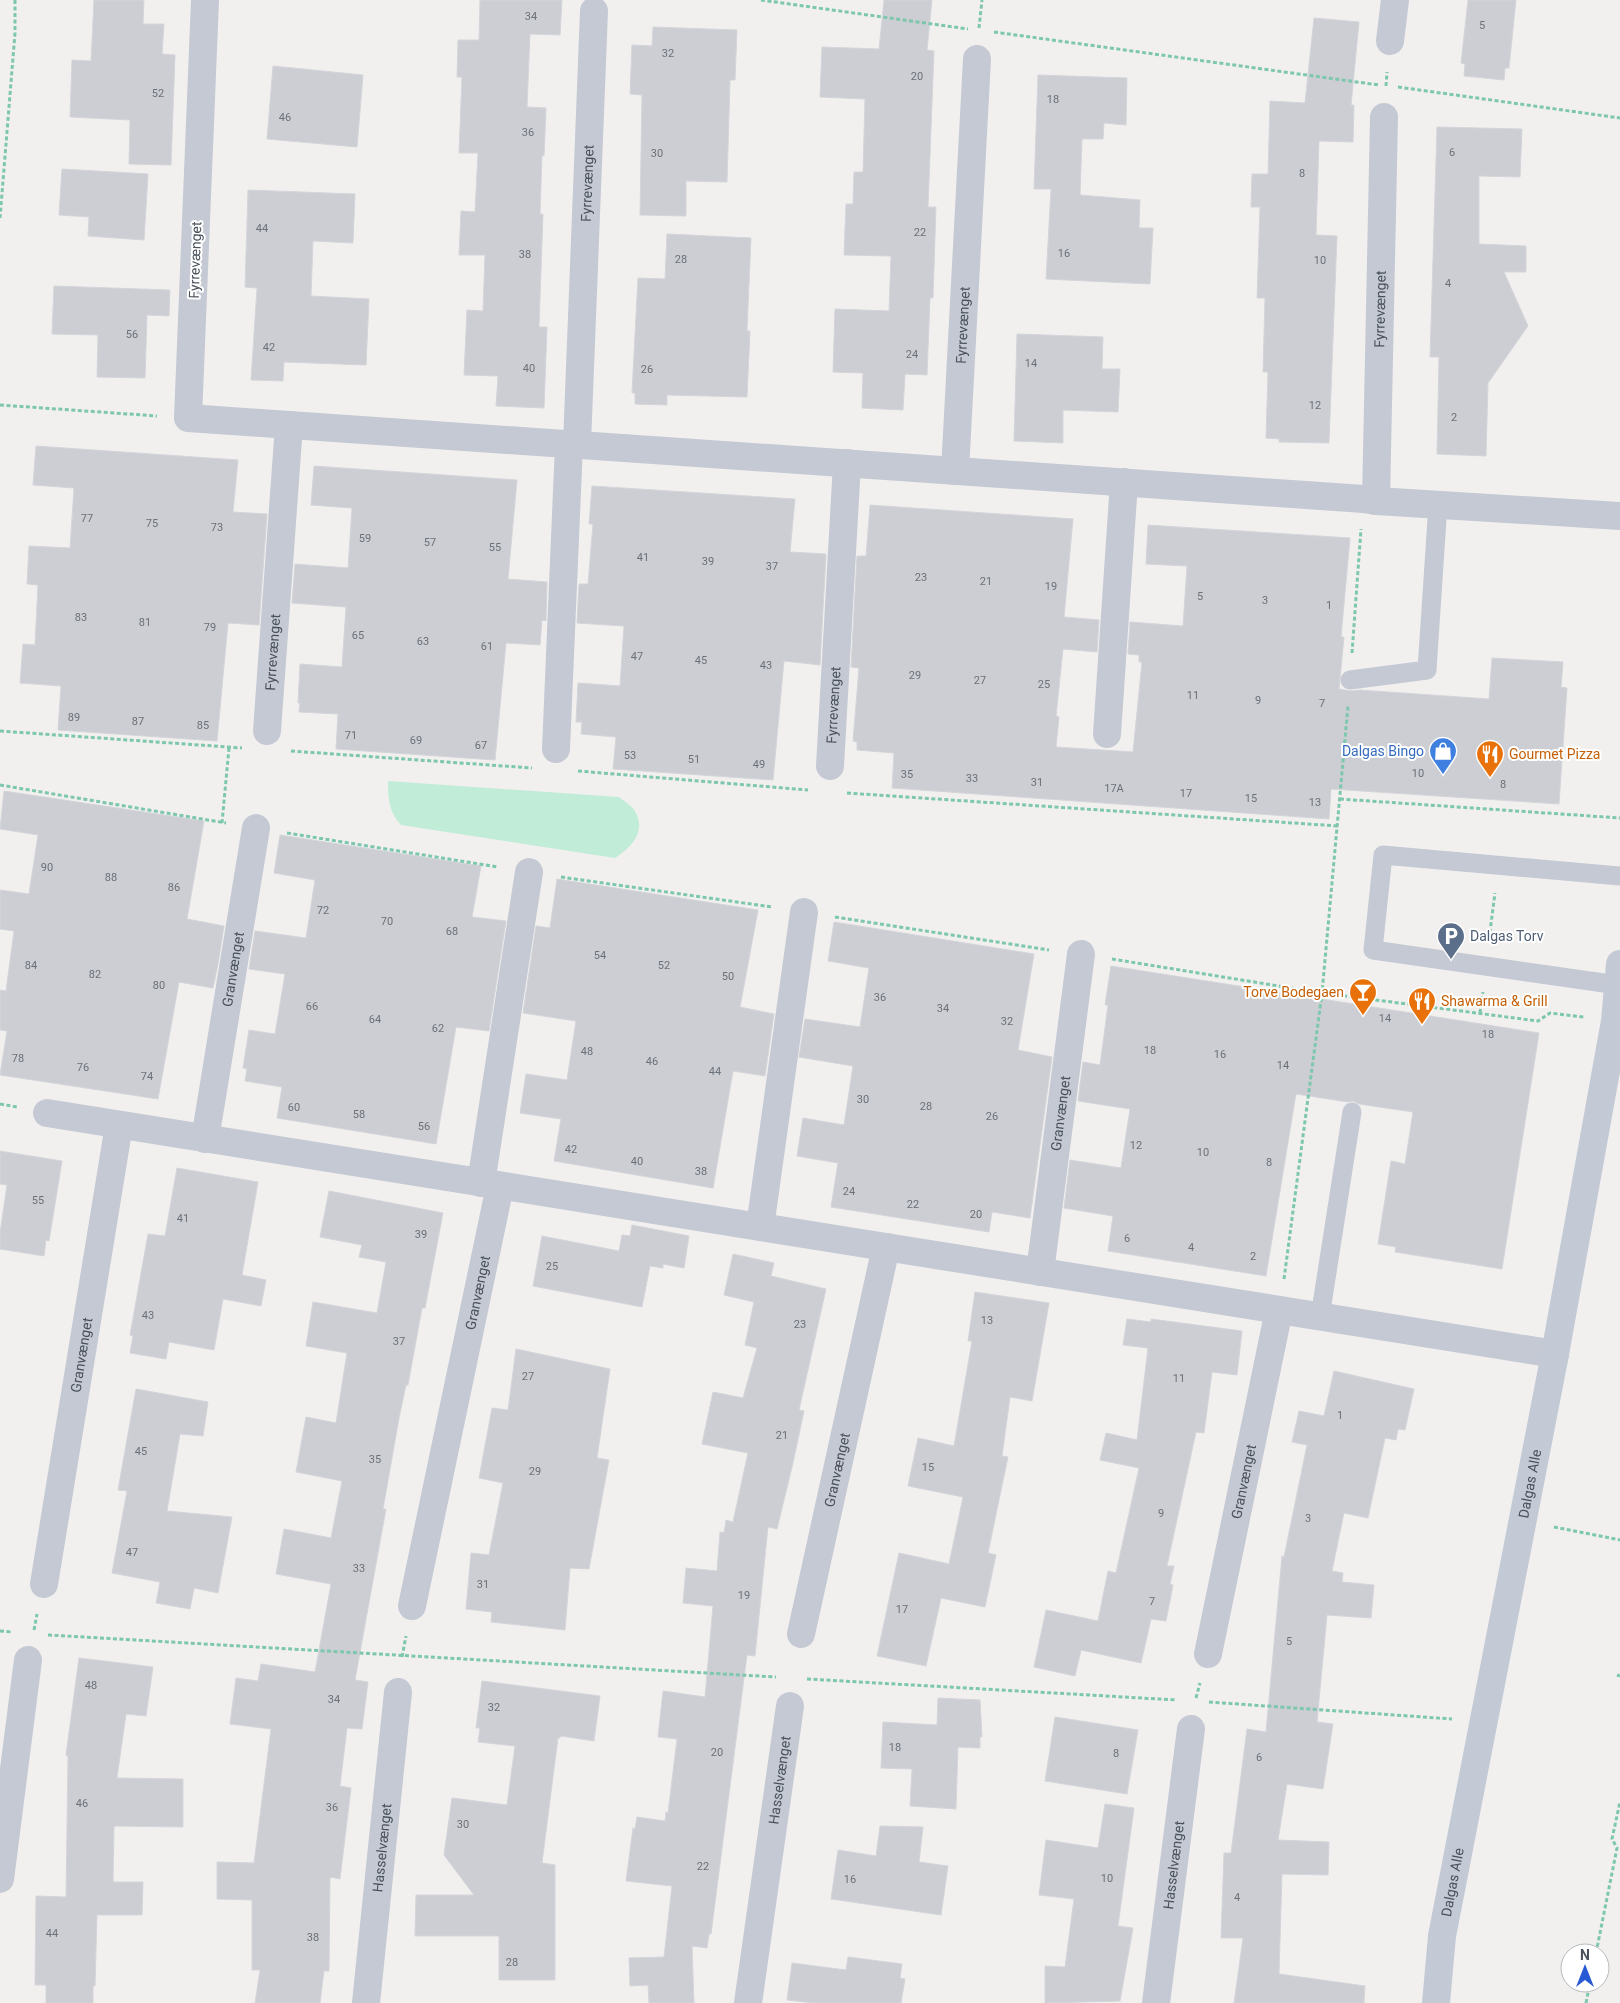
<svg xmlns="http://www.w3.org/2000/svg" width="1620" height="2003" viewBox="0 0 1620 2003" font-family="Roboto,sans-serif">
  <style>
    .green { fill: #c1ecd8 }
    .building { fill: #cdced3; stroke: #d4d5da }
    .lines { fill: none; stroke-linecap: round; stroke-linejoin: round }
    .path { stroke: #7cc7ad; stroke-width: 3; stroke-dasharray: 4 2.5; stroke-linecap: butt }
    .lane { stroke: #c4c9d3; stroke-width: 19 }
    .street { stroke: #c4c9d3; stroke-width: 28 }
    .secondary { stroke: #c3cad6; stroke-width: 28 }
    .labels { text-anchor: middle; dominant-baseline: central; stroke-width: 4; stroke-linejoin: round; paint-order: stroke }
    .number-label { font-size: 11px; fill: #6a7079 }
    .street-label { font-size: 14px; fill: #49505b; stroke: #fff }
    .shop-label { font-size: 14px; fill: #366cbe; stroke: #fff; text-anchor: end }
    .food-label { font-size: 14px; fill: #c56008; stroke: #fff; text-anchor: start }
    .service-label { font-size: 14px; fill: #4e5e75; stroke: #fff; text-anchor: start }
  </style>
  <rect width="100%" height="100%" fill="#f2f0ef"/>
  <path class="green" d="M388 781 619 797C624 801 632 806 635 811 647 831 631 848 615 858L401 825C389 813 388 798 388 781Z"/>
  <g class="building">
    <path d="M94 0H144L143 24H164L162 54 175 55 171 165 129 164 130 120 70 117 72 60 91 61Z"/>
    <path d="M480 0H562L560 35 530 34 527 107 546 108 544 156 542 155 540 214H543L539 327H547L544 408 496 406 498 376 464 375 467 310 483 311 485 255H459L461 211 475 212 478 153H459L462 77H457L458 40H479Z"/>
    <path d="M884 0H932L927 50 934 51 928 207H936L933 298H930L927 375 905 374 903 410 862 408 863 373 833 372 835 309 889 311 891 256 844 255 846 204H853L854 172H863L865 99 820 97 822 47 879 49Z"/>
    <path d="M1468 0H1516L1509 68H1505L1504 80 1464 76 1465 64 1461 63Z"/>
    <path d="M1314 18 1359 22 1351 105H1354L1353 142 1319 141 1316 235 1337 236 1329 443 1279 442V439L1266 438 1268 372H1263L1265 298H1257L1260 207H1251L1252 174H1268L1270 101 1305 103Z"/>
    <path d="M653 27 737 30 735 80H730L727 182 686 181V216L640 215 642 95 630 94 632 45 652 46Z"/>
    <path d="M273 66 363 75 357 147 267 139Z"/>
    <path d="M1038 75 1127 78 1126 125 1104 123 1103 139H1082L1080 195 1140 200 1139 228H1153L1150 284 1046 279 1051 189H1034Z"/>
    <path d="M1437 127 1522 129 1520 177 1479 176V244L1526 246V272H1504L1528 326 1488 383 1486 456 1437 454 1439 357H1430Z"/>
    <path d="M62 169 148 174 144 240 88 236 89 217 59 215Z"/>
    <path d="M248 190 355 194 353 243 313 241 311 296 369 299 366 365 284 362 283 381 251 380 257 288 245 287Z"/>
    <path d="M667 234 751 238 747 331H750L747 397 667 395V405L635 404V393H632L638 278 665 279Z"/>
    <path d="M54 286 170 290 169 316 147 315 145 378 97 377 98 335 52 334Z"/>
    <path d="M1017 334 1103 337 1102 369H1120L1118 412 1063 410V443L1014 441Z"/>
    <path d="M36 446 238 460 233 512 267 514 259 625 228 623 217 741 58 730 61 686 20 683 23 644 35 645 38 585 27 584 29 546 70 548 74 488 33 485Z"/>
    <path d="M314 466 517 480 508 579 547 582 546 621 542 620 540 645 506 643 495 760 336 749 338 714 299 712 300 703H298L300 664 342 667 346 607 292 603 295 564 348 568 352 508 311 505Z"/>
    <path d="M592 486 795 499 790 552 826 554 820 665 784 661 773 780 613 769 616 737 581 734 582 722H576L578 683 620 686 624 626 577 623 579 584H588L593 524H589Z"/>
    <path d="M870 505 1073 519 1064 617 1099 620 1097 652 1063 649 1056 716 1059 717 1056 747 1133 752 1142 662H1139V655L1128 654 1130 622 1183 626 1187 566 1146 564 1148 525 1350 538 1341 637H1344L1339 689 1351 691 1360 690 1489 699 1492 658 1563 662 1561 687 1567 688 1559 804 1331 789 1329 819 892 788 894 753 857 750V742L853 741 859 668 851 667 857 556H866Z"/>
    <path d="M4 791 204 821 187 919 224 926 218 964 213 988 179 982 158 1099 0 1075 7 1031 0 1030V990L6 991 14 931 0 929V890L29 894 38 835 0 829Z"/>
    <path d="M280 835 481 866 472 917 506 921 489 1031 456 1027 436 1144 277 1118 282 1087 245 1081 247 1069 243 1068 249 1030 275 1034 285 974 249 969 255 931 306 938 315 880 274 873Z"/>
    <path d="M557 879 758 910 740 1007 774 1014 765 1076 733 1071 713 1188 554 1161 561 1119 520 1113 526 1074 567 1080 576 1021 523 1013 536 926 550 928Z"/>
    <path d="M834 922 1034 954 1018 1050 1052 1057 1030 1218 992 1212 989 1232 831 1207 838 1163 797 1156 803 1118 844 1125 853 1066 799 1057 805 1019 860 1027 869 968 828 961Z"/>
    <path d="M1111 966 1539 1033 1502 1269 1395 1252 1396 1247 1378 1244 1391 1161 1405 1164 1413 1112 1359 1104 1353 1101 1348 1102 1296 1094 1266 1276 1108 1251 1113 1216 1064 1208 1070 1160 1121 1168 1130 1109 1078 1101 1083 1062 1100 1065 1108 1005H1105Z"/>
    <path d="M0 1151 62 1161 49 1241 46 1240 44 1256 0 1249V1233L7 1185 0 1184Z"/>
    <path d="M177 1168 258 1182 242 1275 266 1280 261 1306 223 1299 214 1350 169 1342 166 1359 130 1353 133 1336 130 1335 148 1234 165 1236Z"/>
    <path d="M329 1191 443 1213 425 1308H422L408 1385H406L399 1418 383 1509H386L355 1680 368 1682 362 1729 347 1728 340 1786 351 1788 340 1879 330 1877 329 1971H324L320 2003H255L260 1970H252V1900L217 1899V1862L254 1863 271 1729 230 1724 236 1678 258 1681 261 1664 315 1672 331 1584 276 1574 284 1529 331 1538 342 1481 296 1472 306 1417 336 1423 347 1353 306 1346 313 1302 377 1313 386 1262 359 1257 362 1245 320 1237Z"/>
    <path d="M632 1225 689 1236 684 1268 663 1264V1268L650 1266 642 1307 533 1286 542 1236 619 1251 622 1235 630 1236Z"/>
    <path d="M733 1254 774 1263 771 1276 826 1289 799 1410 804 1411 793 1463 777 1529 768 1527 755 1656 747 1655 711 1934H709L707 1948 692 1946 694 2003H649L648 1985 630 1986 629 1958 664 1957 672 1886 626 1881 633 1828 635 1829 637 1817 665 1821 666 1812 668 1813 677 1739 658 1737 663 1691 705 1697 713 1606 683 1603 686 1568 717 1571 720 1532 724 1533 726 1520 733 1522 748 1453 702 1444 713 1392 743 1398 757 1348 745 1345 754 1302 724 1295Z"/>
    <path d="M975 1292 1049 1303 1032 1401 1010 1397 1002 1456 1008 1457 988 1553 996 1555 985 1607 941 1598 926 1666 877 1656 899 1553 949 1564 963 1497 908 1486 918 1438 954 1446 972 1341H968Z"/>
    <path d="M1127 1319 1151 1322V1319L1242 1331 1237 1375 1212 1372 1204 1433 1196 1432 1167 1566H1174L1170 1584 1173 1585 1166 1621 1151 1619 1141 1663 1081 1650 1075 1676 1034 1667 1046 1610 1098 1621 1108 1571 1116 1573 1139 1468 1100 1460 1106 1433 1137 1440 1148 1348 1123 1345Z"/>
    <path d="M516 1349 610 1369 597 1458 609 1460 589 1569 570 1568 565 1630 491 1622 492 1612 466 1609 471 1553 489 1555 503 1483 479 1478 492 1408 508 1410Z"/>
    <path d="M1334 1371 1414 1389 1405 1430 1398 1429 1396 1440 1385 1438 1368 1518 1344 1513 1332 1571 1343 1573 1342 1582 1374 1585 1371 1618 1327 1615 1317 1722 1333 1724 1323 1789 1287 1784 1278 1840 1329 1842 1328 1875 1282 1874 1279 1974 1365 1986 1364 2003H1234L1243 1938H1221L1224 1853H1231L1247 1729 1266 1732 1282 1556 1284 1557 1307 1445 1292 1442 1299 1411 1324 1416Z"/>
    <path d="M136 1389 208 1402 203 1436 180 1434 167 1511 232 1517 218 1593 194 1588 190 1609 156 1603 160 1582 112 1573 127 1491 118 1490Z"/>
    <path d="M79 1658 153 1667 146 1716 126 1714 117 1778 183 1779V1827L114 1826 113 1882H143L142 1915H97L95 1986H93V2003H46V1985H35L36 1896 66 1897 68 1756 66 1755Z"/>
    <path d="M482 1681 600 1696 594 1741 561 1736 560 1738H558L542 1863 555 1865V1980H499V1936H415L416 1895H474L444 1855 452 1798 507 1805 515 1746 478 1742 480 1728H476Z"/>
    <path d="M938 1698 980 1700 982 1737H980V1748L958 1747 956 1809 910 1806 912 1769 881 1768 883 1722 937 1725Z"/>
    <path d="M1055 1717 1138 1730 1127 1794 1045 1781Z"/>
    <path d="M1105 1804 1134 1808 1118 1926 1133 1928 1120 2001 1045 2003V1966L1065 1967 1074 1899 1039 1895 1046 1840 1098 1848Z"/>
    <path d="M880 1826 923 1827 919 1862 948 1866 941 1915 831 1899 838 1850 876 1856Z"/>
    <path d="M848 1957 902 1964 900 1978 905 1979 901 2003H814L787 2000 792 1963 846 1970Z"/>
  </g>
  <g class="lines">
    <g class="path">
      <path d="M761 0 968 29"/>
      <path d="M979 28 982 0"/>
      <path d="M994 32 1379 85"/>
      <path d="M1386 86 1387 72"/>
      <path d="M1398 87 1620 118"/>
      <path d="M0 218 15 33V0"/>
      <path d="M0 405 157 416"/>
      <path d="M1352 653 1361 529"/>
      <path d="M0 731 242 748"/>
      <path d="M291 751 532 768"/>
      <path d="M578 771 808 790"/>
      <path d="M0 785 226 823"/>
      <path d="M847 793 1338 826"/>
      <path d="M1340 799 1620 818"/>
      <path d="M222 823 229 748"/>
      <path d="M287 833 498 867"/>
      <path d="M561 877 772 907"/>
      <path d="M835 917 1049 950"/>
      <path d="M1489 939 1495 893"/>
      <path d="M1112 959 1322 993 1538 1021 1550 1013 1584 1017"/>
      <path d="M1480 1013 1483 992"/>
      <path d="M0 1104 17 1107"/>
      <path d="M1284 1279 1322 993 1348 706"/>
      <path d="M1554 1527 1620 1540"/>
      <path d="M34 1630 37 1614"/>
      <path d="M0 1631 12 1632"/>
      <path d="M48 1635 776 1677"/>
      <path d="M402 1657 406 1636"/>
      <path d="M1617 1675 1620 1676"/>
      <path d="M807 1679 1177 1700"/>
      <path d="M1196 1698 1200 1683"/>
      <path d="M1209 1702 1452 1719"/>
      <path d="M1596 1953 1617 1848 1612 1839 1620 1802"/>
      <path d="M1586 2003 1590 1983"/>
    </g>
    <g class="lane">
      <path d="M1350 680 1427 670 1438 504"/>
      <path d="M1618 985 1373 950 1383 855 1620 876"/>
      <path d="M1320 1317 1352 1112"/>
    </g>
    <g class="street">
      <path d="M205 0 188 418 1364 499 1376 501 1620 516"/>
      <path d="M1390 41 1395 0"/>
      <path id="s1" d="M577 444 594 11"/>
      <path id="s2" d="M955 471 977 59"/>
      <path id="s3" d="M1376 501 1384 117"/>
      <path id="s4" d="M267 731 289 425"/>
      <path d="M1107 734 1124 482"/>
      <path d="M556 749 569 444"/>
      <path id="s5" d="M830 766 847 463"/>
      <path d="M47 1113 1555 1354"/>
      <path id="s6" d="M205 1139 256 828"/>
      <path d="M481 1183 529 872"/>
      <path d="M760 1227 804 912"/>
      <path id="s7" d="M1040 1272 1081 954"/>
      <path id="s8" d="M44 1584 119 1125"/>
      <path id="s9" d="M412 1606 500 1186"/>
      <path id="s10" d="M801 1634 886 1247"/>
      <path id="s11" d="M1208 1654 1279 1310"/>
      <path d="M0 1879 28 1660"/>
      <path id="s12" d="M366 2003 398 1692"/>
      <path id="s13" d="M748 2003 790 1706"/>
      <path id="s14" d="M1156 2003 1191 1729"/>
    </g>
    <path class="secondary" id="s15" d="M1436 2003 1442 1936 1555 1354 1615 1021 1620 964"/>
  </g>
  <defs>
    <g id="shop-pin" transform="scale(1.4375)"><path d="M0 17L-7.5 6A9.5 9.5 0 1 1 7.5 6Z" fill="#3f7fe0" stroke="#fff"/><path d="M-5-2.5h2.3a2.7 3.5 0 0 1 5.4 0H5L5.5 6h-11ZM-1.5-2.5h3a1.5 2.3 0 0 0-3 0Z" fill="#fff"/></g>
    <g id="restaurant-pin" transform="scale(1.4375)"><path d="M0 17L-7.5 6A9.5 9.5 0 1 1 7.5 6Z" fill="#e8710a" stroke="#fff"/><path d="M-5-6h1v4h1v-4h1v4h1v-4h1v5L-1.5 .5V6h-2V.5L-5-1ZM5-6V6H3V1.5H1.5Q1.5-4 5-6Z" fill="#fff"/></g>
    <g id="parking-pin" transform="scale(1.4375)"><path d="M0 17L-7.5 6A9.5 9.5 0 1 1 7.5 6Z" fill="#5c6f8a" stroke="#fff"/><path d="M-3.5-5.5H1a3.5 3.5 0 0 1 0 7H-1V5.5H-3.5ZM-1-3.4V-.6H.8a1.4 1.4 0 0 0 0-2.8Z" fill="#fff"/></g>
    <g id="bar-pin" transform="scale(1.4375)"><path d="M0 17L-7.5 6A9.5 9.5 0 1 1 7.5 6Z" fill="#e8710a" stroke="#fff"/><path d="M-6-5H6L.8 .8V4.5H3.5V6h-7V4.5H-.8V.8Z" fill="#fff"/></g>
  </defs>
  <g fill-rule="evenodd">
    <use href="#shop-pin" x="1443" y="751"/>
    <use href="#restaurant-pin" x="1490" y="754"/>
    <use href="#parking-pin" x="1451" y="936"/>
    <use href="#bar-pin" x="1363" y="992"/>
    <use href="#restaurant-pin" x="1422" y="1001"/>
  </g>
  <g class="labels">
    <g class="number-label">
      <text x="531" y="16">34</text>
      <text x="1482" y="25">5</text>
      <text x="668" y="53">32</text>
      <text x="917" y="76">20</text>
      <text x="158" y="93">52</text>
      <text x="1053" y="99">18</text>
      <text x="285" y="117">46</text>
      <text x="528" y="132">36</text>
      <text x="1452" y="152">6</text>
      <text x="657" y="153">30</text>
      <text x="1302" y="173">8</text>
      <text x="262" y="228">44</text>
      <text x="920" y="232">22</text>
      <text x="1064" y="253">16</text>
      <text x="525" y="254">38</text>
      <text x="681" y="259">28</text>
      <text x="1320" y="260">10</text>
      <text x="1448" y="283">4</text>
      <text x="132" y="334">56</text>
      <text x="269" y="347">42</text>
      <text x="912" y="354">24</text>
      <text x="1031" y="363">14</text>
      <text x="529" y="368">40</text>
      <text x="647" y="369">26</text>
      <text x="1315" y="405">12</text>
      <text x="1454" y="417">2</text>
      <text x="87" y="518">77</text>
      <text x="152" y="523">75</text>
      <text x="217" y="527">73</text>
      <text x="365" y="538">59</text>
      <text x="430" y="542">57</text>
      <text x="495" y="547">55</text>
      <text x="643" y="557">41</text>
      <text x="708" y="561">39</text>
      <text x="772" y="566">37</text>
      <text x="921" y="577">23</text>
      <text x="986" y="581">21</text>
      <text x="1051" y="586">19</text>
      <text x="1200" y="596">5</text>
      <text x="1265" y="600">3</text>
      <text x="1329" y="605">1</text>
      <text x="81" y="617">83</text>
      <text x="145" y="622">81</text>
      <text x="210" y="627">79</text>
      <text x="358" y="635">65</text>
      <text x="423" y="641">63</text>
      <text x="487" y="646">61</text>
      <text x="637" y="656">47</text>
      <text x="701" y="660">45</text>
      <text x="766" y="665">43</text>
      <text x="915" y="675">29</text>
      <text x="980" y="680">27</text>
      <text x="1044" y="684">25</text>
      <text x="1193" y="695">11</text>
      <text x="1258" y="700">9</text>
      <text x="1322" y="703">7</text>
      <text x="74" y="717">89</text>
      <text x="138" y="721">87</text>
      <text x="203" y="725">85</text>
      <text x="351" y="735">71</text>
      <text x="416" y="740">69</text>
      <text x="481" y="745">67</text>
      <text x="630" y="755">53</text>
      <text x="694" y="759">51</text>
      <text x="759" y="764">49</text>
      <text x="1418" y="773">10</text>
      <text x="907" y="774">35</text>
      <text x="972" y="778">33</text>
      <text x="1037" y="782">31</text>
      <text x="1503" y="784">8</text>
      <text x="1114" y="788">17A</text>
      <text x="1186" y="793">17</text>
      <text x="1251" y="798">15</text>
      <text x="1315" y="802">13</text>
      <text x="47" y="867">90</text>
      <text x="111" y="877">88</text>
      <text x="174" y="887">86</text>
      <text x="323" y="910">72</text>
      <text x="387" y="921">70</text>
      <text x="452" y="931">68</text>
      <text x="600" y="955">54</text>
      <text x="31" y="965">84</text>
      <text x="664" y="965">52</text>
      <text x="95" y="974">82</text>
      <text x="728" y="976">50</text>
      <text x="159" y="985">80</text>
      <text x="880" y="997">36</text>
      <text x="312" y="1006">66</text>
      <text x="943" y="1008">34</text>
      <text x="1385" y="1018">14</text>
      <text x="375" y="1019">64</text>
      <text x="1007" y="1021">32</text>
      <text x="438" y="1028">62</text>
      <text x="1488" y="1034">18</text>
      <text x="1150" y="1050">18</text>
      <text x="587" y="1051">48</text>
      <text x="1220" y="1054">16</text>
      <text x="18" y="1058">78</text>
      <text x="652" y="1061">46</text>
      <text x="1283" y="1065">14</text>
      <text x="83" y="1067">76</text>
      <text x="715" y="1071">44</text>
      <text x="147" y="1076">74</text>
      <text x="863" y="1099">30</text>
      <text x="926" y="1106">28</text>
      <text x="294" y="1107">60</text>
      <text x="359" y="1114">58</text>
      <text x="992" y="1116">26</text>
      <text x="424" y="1126">56</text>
      <text x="1136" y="1145">12</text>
      <text x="571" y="1149">42</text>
      <text x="1203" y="1152">10</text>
      <text x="637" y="1161">40</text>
      <text x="1269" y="1162">8</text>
      <text x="701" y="1171">38</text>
      <text x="849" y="1191">24</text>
      <text x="38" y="1200">55</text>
      <text x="913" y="1204">22</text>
      <text x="976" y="1214">20</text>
      <text x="183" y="1218">41</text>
      <text x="421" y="1234">39</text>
      <text x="1127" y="1238">6</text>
      <text x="1191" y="1247">4</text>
      <text x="1253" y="1256">2</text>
      <text x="552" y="1266">25</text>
      <text x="148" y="1315">43</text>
      <text x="987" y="1320">13</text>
      <text x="800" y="1324">23</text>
      <text x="399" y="1341">37</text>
      <text x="528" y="1376">27</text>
      <text x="1179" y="1378">11</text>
      <text x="1340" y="1415">1</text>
      <text x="782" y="1435">21</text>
      <text x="141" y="1451">45</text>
      <text x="375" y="1459">35</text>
      <text x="928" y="1467">15</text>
      <text x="535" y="1471">29</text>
      <text x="1161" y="1513">9</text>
      <text x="1308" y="1518">3</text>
      <text x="132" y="1552">47</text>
      <text x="359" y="1568">33</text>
      <text x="483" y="1584">31</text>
      <text x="744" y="1595">19</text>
      <text x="1152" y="1601">7</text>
      <text x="902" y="1609">17</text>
      <text x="1289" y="1641">5</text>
      <text x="91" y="1685">48</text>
      <text x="334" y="1699">34</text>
      <text x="494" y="1707">32</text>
      <text x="895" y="1747">18</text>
      <text x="717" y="1752">20</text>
      <text x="1116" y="1753">8</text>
      <text x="1259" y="1757">6</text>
      <text x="82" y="1803">46</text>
      <text x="332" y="1807">36</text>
      <text x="463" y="1824">30</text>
      <text x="703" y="1866">22</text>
      <text x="1107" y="1878">10</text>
      <text x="850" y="1879">16</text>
      <text x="1237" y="1897">4</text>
      <text x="52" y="1933">44</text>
      <text x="313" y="1937">38</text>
      <text x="512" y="1962">28</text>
    </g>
    <g class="street-label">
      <text stroke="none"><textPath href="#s1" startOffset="261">Fyrrevænget</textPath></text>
      <text transform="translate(195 260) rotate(-88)">Fyrrevænget</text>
      <text stroke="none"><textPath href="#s3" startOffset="192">Fyrrevænget</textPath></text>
      <text stroke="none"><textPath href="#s2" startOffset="146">Fyrrevænget</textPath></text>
      <text stroke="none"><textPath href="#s4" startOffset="79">Fyrrevænget</textPath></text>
      <text stroke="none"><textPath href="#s5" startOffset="61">Fyrrevænget</textPath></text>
      <text stroke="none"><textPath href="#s6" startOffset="172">Granvænget</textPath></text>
      <text stroke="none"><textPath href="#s7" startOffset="160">Granvænget</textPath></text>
      <text stroke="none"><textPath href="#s9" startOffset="320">Granvænget</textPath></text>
      <text stroke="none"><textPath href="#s8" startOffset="232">Granvænget</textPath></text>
      <text stroke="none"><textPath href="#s10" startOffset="168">Granvænget</textPath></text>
      <text stroke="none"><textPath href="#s11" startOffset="176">Granvænget</textPath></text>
      <text stroke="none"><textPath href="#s15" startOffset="528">Dalgas Alle</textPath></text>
      <text stroke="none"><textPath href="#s13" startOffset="225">Hasselvænget</textPath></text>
      <text stroke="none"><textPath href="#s12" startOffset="156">Hasselvænget</textPath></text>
      <text stroke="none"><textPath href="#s14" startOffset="139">Hasselvænget</textPath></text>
      <text stroke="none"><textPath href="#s15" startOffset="122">Dalgas Alle</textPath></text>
    </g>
    <g class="shop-label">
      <text x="1424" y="751">Dalgas Bingo</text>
    </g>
    <g class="food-label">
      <text x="1509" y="754">Gourmet Pizza</text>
      <text x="1344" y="992" text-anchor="end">Torve Bodegaen</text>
      <text x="1441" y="1001">Shawarma &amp; Grill</text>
    </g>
    <g class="service-label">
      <text x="1470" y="936">Dalgas Torv</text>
    </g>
  </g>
  <g transform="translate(1585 1968)"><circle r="24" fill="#ffffff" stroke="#b6b9bd"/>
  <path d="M0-4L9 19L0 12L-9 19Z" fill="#2759d4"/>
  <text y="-8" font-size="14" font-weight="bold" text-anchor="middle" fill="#49505b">N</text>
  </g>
</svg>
